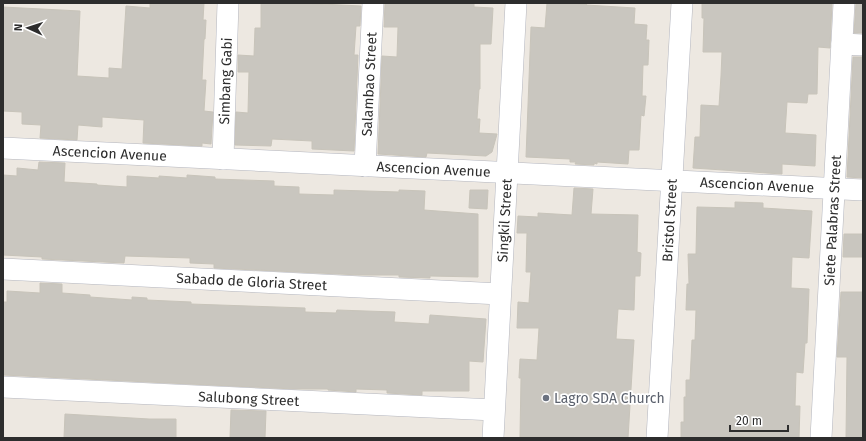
<svg xmlns="http://www.w3.org/2000/svg" width="866" height="441" viewBox="0 0 866 441" font-family="'Fira Sans',sans-serif">
  <style>
    .building { fill: #c9c6bf; stroke: #c8c4ba }
    .lines { fill: none; stroke-linecap: round; stroke-linejoin: round }
    .minor-casing { stroke: #b4b6bf; stroke-width: 22 }
    .minor { stroke: #fff; stroke-width: 21 }
    .worship-dot { fill: #6b7280; stroke: #fff; stroke-width: 1.5 }
    .labels { text-anchor: middle; dominant-baseline: central; stroke-width: 3.5; stroke-linejoin: round; paint-order: stroke }
    .street-label { font-size: 14px; fill: #2d2d2d; stroke: #fff }
    .worship-label { font-size: 14px; fill: #5b616d; stroke: #fff; text-anchor: start }
  </style>
  <rect width="100%" height="100%" fill="#ede8e1"/>
  <g class="building">
    <path d="M150 3H204L203 20H206L205 39H204L202 80H206L204 111 213 112 211 144 202 143V146L143 143 144 120 102 117V127L78 125 77 140 40 138 41 125 22 124V112L3 111V7L80 11 77 76 109 78V68L122 69 126 6 150 8Z"/>
    <path d="M261 3H302L361 6 360 26H356L354 55H358L354 151 312 149V141L272 139 271 146 235 145 236 112 248 113 249 72H238V55L254 56 255 28H261Z"/>
    <path d="M385 3H474V7L493 8 491 44H480V89H479L477 119H480L479 133 497 134 492 152 486 156 427 153 426 157 378 154 382 56 397 57 398 27H384Z"/>
    <path d="M547 3H568L587 4 586 5 635 8 634 24 647 25 646 40H649L648 65H643L642 96H646L644 116 641 115 639 150H629L628 164 597 162V164L594 163V165L575 164 576 162H570V159L526 157 531 27 545 28Z"/>
    <path d="M702 3H832L830 48 818 47 817 94H808L807 103 787 102 785 133 816 135 815 166 782 164V174L693 168 695 137H700L701 105 719 106 721 76 722 52H703L704 18H702Z"/>
    <path d="M856 3H863V33H854Z"/>
    <path d="M853 57H863V178L847 177Z"/>
    <path d="M39 162 65 163 64 182 97 184V185L127 187V176L159 178V176L187 178V175L215 177V179L274 181V186L299 187V194L334 195V190L399 192V190L425 191 424 210 478 214V277L430 276V278L399 277V275H360L214 268V264L190 263V258L125 256 124 263 42 259V257L3 255V175L17 176V168L38 170Z"/>
    <path d="M574 188 593 189 591 214 638 215 637 252 641 253 640 276H635L634 310 618 309 616 339 634 340 628 438 520 437 521 378H519L520 359 537 360 539 328H517L518 302 529 303 531 272H526L527 233H517L518 216 538 217V213L572 215Z"/>
    <path d="M470 190H488L487 209 469 208Z"/>
    <path d="M735 202 763 203V208L812 211 809 258 792 257 791 288 809 289 807 343H805L803 373 796 372 795 406H800L799 438H681V422H684V397H686V380H690L692 340H695L696 310H686L687 284H689L688 254H696L697 207 735 208Z"/>
    <path d="M844 234H863V257H843Z"/>
    <path d="M40 283 62 284V293L90 295V297L132 300V297L147 298V300L191 302V304L305 308V312L336 313 337 310 395 312 394 322 429 324 430 315 486 319 483 362 469 361V391H422V395L387 393V390L356 389V392L328 390V389H294L3 375V302H7V291L40 293Z"/>
    <path d="M841 292H863V438H846L847 357H837Z"/>
    <path d="M231 410 266 411 265 438H230Z"/>
    <path d="M65 414 149 419H176V438H64Z"/>
  </g>
  <g class="lines">
    <g class="minor-casing">
      <g id="minor">
        <path d="M842 44 863 45"/>
        <path id="s1" d="M3 148 863 190"/>
        <path id="s2" d="M223 159 228 3"/>
        <path id="s3" d="M365 166 373 3"/>
        <path id="s4" d="M3 269 500 294"/>
        <path id="s5" d="M3 387 494 410"/>
        <path id="s6" d="M493 438 516 3"/>
        <path id="s7" d="M657 438 682 3"/>
        <path id="s8" d="M821 438 844 3"/>
      </g>
    </g>
    <use href="#minor" class="minor"/>
  </g>
  <circle class="worship-dot" cx="546" cy="398" r="4"/>
  <g class="labels">
    <g class="street-label">
      <text stroke="none"><textPath href="#s2" startOffset="78">Simbang Gabi</textPath></text>
      <text stroke="none"><textPath href="#s3" startOffset="82">Salambao Street</textPath></text>
      <text stroke="none"><textPath href="#s1" startOffset="107">Ascencion Avenue</textPath></text>
      <text stroke="none"><textPath href="#s1" startOffset="431">Ascencion Avenue</textPath></text>
      <text stroke="none"><textPath href="#s1" startOffset="755">Ascencion Avenue</textPath></text>
      <text stroke="none"><textPath href="#s6" startOffset="218">Singkil Street</textPath></text>
      <text stroke="none"><textPath href="#s7" startOffset="218">Bristol Street</textPath></text>
      <text stroke="none"><textPath href="#s8" startOffset="218">Siete Palabras Street</textPath></text>
      <text stroke="none"><textPath href="#s4" startOffset="249">Sabado de Gloria Street</textPath></text>
      <text stroke="none"><textPath href="#s5" startOffset="246">Salubong Street</textPath></text>
    </g>
    <g class="worship-label">
      <text x="554" y="398">Lagro SDA Church</text>
    </g>
  </g>
  <rect width="866" height="441" fill="none" stroke="#2d2d2d" stroke-width="8"/>
  <g transform="translate(28 28) rotate(273)" stroke="#ffffff" stroke-width="3" paint-order="stroke">
  <path d="M0-3L7 15L0 10L-7 15Z" fill="#2d2d2d"/>
  <text y="-6" font-size="11" font-weight="bold" text-anchor="middle" fill="#2d2d2d">N</text>
  </g>
  <path d="M730 425v6h58v-6" fill="none" stroke="#2d2d2d" stroke-width="2"/>
  <text x="736" y="425" font-size="12" fill="#2d2d2d" stroke="#ffffff" stroke-width="3" paint-order="stroke">20 m</text>
</svg>
